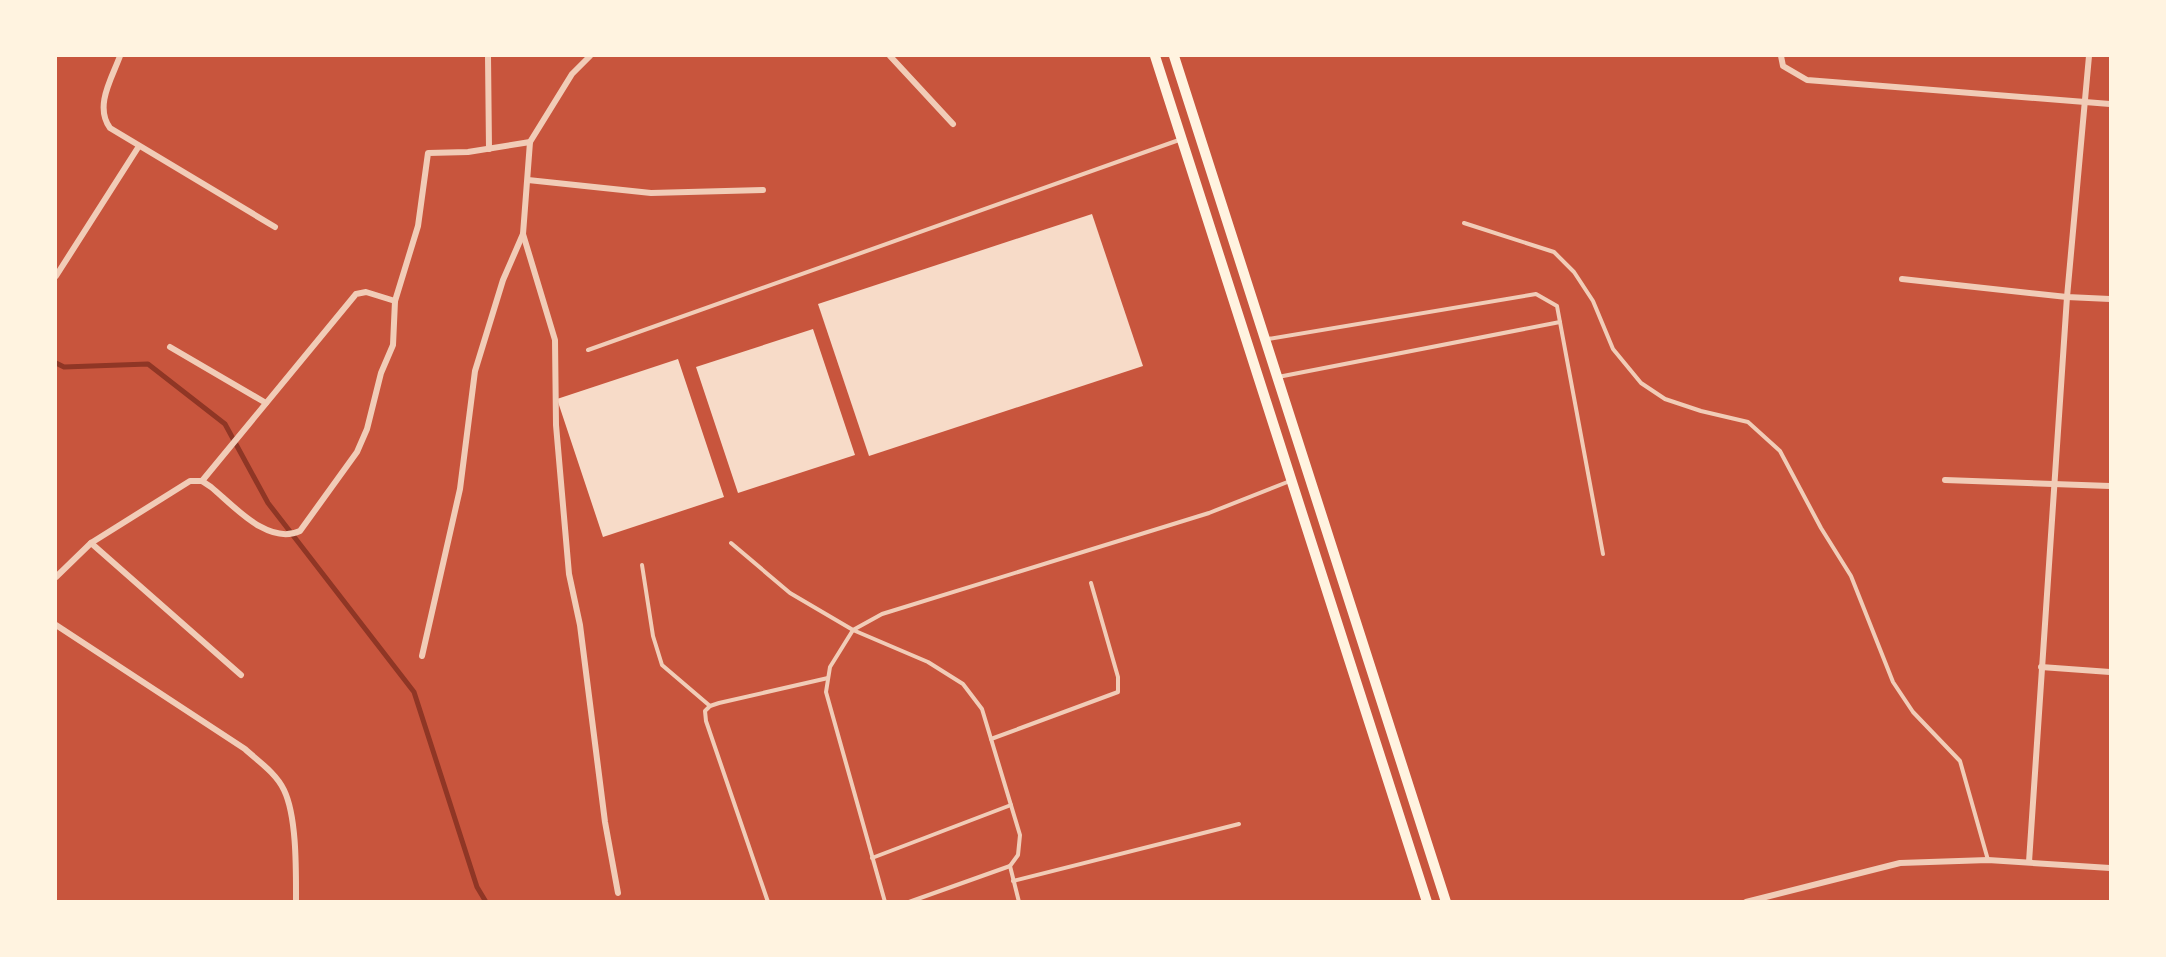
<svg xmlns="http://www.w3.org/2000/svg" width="2166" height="957" viewBox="0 0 2166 957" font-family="'Open Sans',sans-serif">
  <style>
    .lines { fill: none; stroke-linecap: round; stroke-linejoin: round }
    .stream { stroke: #8f3625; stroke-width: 5 }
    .building { fill: #f7dbc8 }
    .service { stroke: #f1ccb7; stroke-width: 4 }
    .minor { stroke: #f1ccb7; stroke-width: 6 }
    .secondary { stroke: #fff3e0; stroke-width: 10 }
  </style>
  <rect width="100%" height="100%" fill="#c8553d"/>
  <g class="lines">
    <path class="stream" d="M56 363 64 367 148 364 225 424 268 503 414 692 477 887 486 902"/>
  </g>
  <g class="building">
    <path d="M1092 214 1143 366 869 456 818 304Z"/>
    <path d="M813 329 855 455 738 493 696 367Z"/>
    <path d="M678 359 724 497 603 537 557 399Z"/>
  </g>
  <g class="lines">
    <g class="service">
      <path d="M1464 223 1554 252 1574 272 1593 301 1613 349 1641 383 1665 399 1701 411 1748 422 1780 451 1821 528 1851 576 1893 682 1913 712 1960 761 1988 860"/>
      <path d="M1268 339 1536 294 1557 306 1603 554"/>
      <path d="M588 350 1179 140"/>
      <path d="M1278 377 1560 322"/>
      <path d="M731 543 790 593 853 630 928 662 963 684 982 709 1020 835 1018 855 1010 866 909 902"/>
      <path d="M642 565 653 636 662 665 710 706"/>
      <path d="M991 739 1118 692V677L1091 583"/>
      <path d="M872 858 1011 805"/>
      <path d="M1010 866 1019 902"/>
      <path d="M1013 881 1239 824"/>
      <path d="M768 902 706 721 705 711 710 706 719 703 828 678"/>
      <path d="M885 902 826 692 830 667 853 630 882 614 1209 513 1290 481"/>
    </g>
    <g class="minor">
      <path d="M120 56C112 78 94 106 110 128L275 227"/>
      <path d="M488 56 489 149"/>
      <path d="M890 56 953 124"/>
      <path d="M1781 56 1783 66 1807 80 2110 104"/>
      <path d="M528 180 651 193 763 190"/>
      <path d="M523 234 555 340 556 425 569 574 580 625 605 822 618 893"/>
      <path d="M56 276 139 146"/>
      <path d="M1902 279 2067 297 2110 299"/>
      <path d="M170 347 266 403"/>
      <path d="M1945 480 2110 486"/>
      <path d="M202 481 356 294 366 292 395 301"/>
      <path d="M91 543 241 675"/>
      <path d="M56 577 91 543 190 481H202L211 487C233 505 268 546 300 531L357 452 367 429 381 373 393 345 395 301 418 226 428 153 468 152 530 142"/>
      <path d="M56 625 245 749C258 761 276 773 284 790 297 817 296 871 296 902"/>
      <path d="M422 656 460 489 475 371 503 280 523 234 530 142 572 74 590 56"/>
      <path d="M2041 667 2110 672"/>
      <path d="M2029 862 2067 297 2089 56"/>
      <path d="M1746 902 1900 863 1988 860 2110 868"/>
    </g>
    <g class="secondary">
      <path d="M1155 56 1427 902"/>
      <path d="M1174 56C1266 337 1353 620 1446 902"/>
    </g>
  </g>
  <rect width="2166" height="957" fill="none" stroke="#fff3e0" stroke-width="114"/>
</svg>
